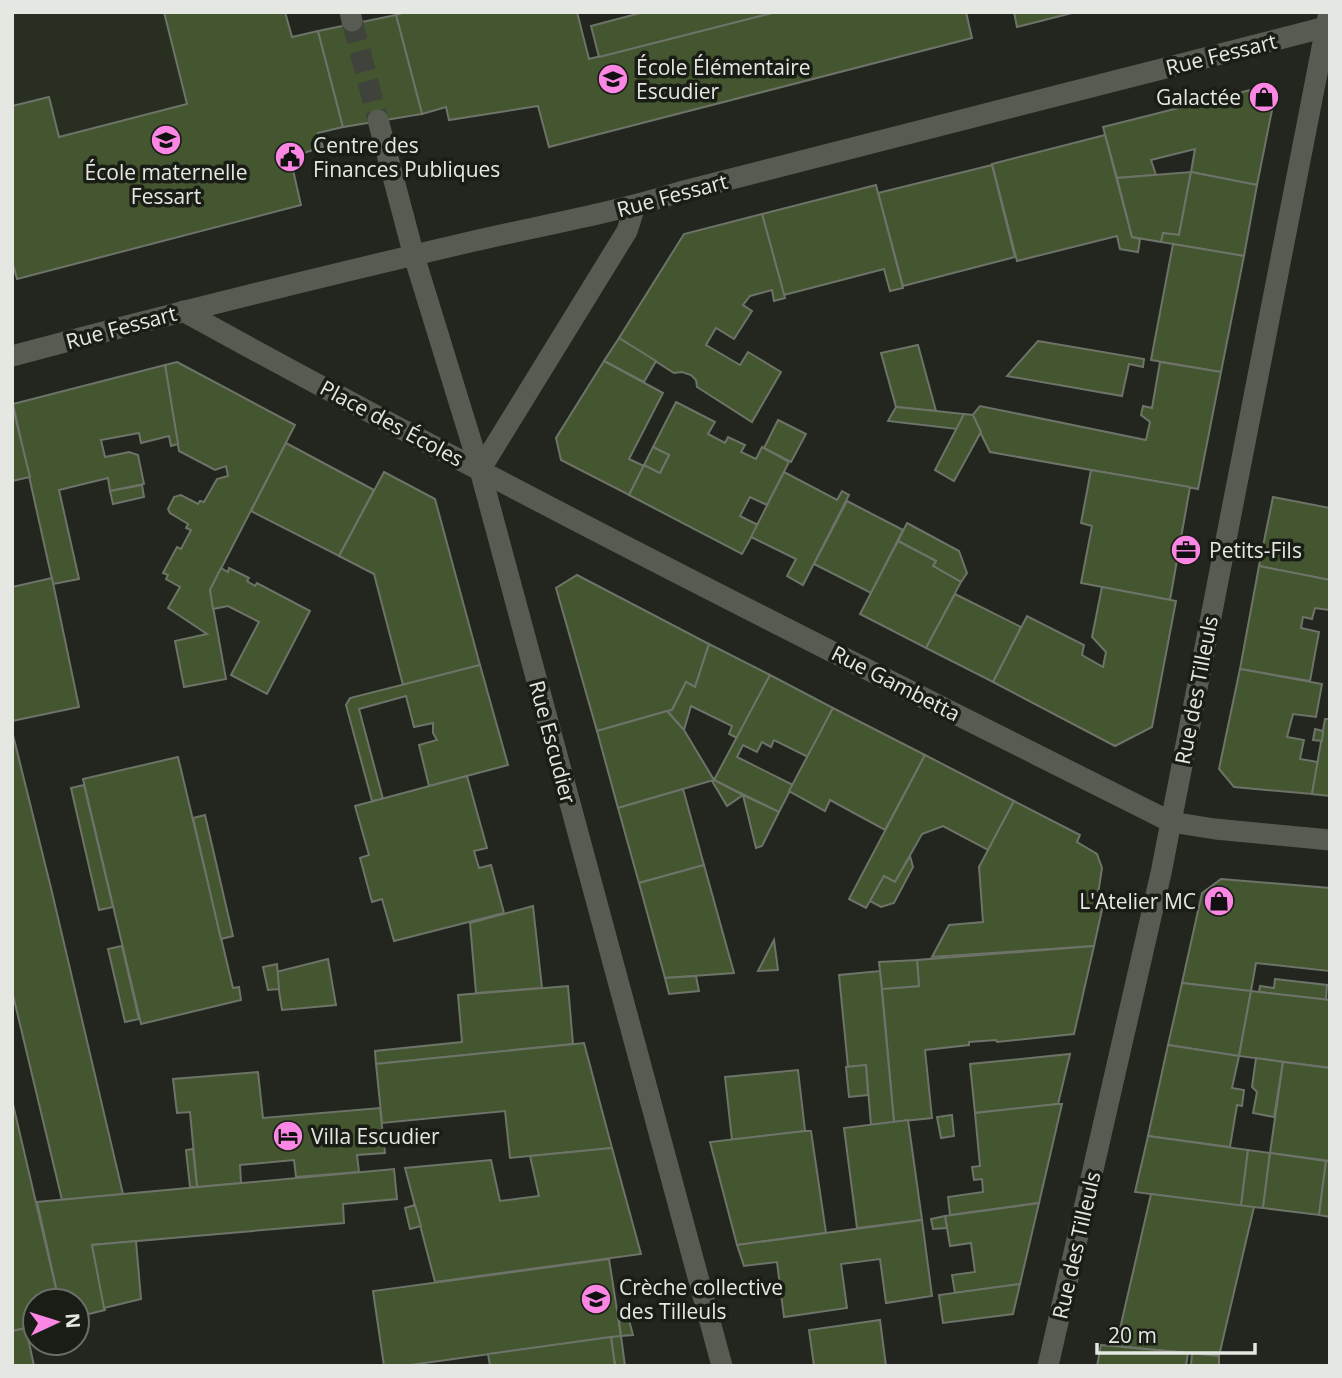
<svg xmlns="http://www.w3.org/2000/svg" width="1342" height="1378" viewBox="0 0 1342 1378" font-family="'Open Sans',sans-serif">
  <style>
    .built { fill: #282f21 }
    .building { fill: #43562f; stroke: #6e7369; stroke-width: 2 }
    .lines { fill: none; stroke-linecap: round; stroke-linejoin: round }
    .minor-tunnel { stroke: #3f433b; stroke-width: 21; stroke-dasharray: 21 10; stroke-linecap: butt }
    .minor { stroke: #575c53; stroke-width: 21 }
    .labels { text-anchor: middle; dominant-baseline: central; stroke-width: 7; stroke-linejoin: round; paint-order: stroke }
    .street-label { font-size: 21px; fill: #e5e8e2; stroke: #191d15 }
    .poi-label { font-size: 21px; fill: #e5e8e2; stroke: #191d15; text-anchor: start }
  </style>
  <rect width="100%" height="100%" fill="#22261e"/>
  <path class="built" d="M12 12H285L292 37 318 31 343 127 318 133 323 147 290 157 301 205 17 279 12 261Z"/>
  <g class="building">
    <path d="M164 12H285L292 37 318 31 343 127 318 133 323 147 290 157 301 205 17 279 12 261V106L49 97 59 137 187 104Z"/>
    <path d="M406 12H577L589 59 776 12H966L972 38 549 147 538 106 449 120 446 107 422 114 396 15Z"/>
    <path d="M644 12H776L599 57 591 26Z"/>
    <path d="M1014 12H1076L1017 27Z"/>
    <path d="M396 15 422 114 343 127 318 31Z"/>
    <path d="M1254 89 1273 105 1257 185 1191 172 1195 149 1151 160 1156 175 1117 178 1103 127Z"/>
    <path d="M1105 135 1132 237 1140 239 1138 252 1120 249 1117 236 1017 261 992 164Z"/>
    <path d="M992 165 1015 257 903 286 878 193Z"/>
    <path d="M1191 172 1179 235 1163 233 1161 242 1132 237 1117 178Z"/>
    <path d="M1191 172 1257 185 1244 256 1161 242 1163 233 1179 235Z"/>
    <path d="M876 185 903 288 890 291 884 269 784 295 762 214Z"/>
    <path d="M762 214 785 298 774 301 772 290 750 296 743 305 752 311 734 339 716 328 706 345 740 365 748 352 781 372 752 422 697 387 696 380 691 375 682 372 674 373 619 338 684 234Z"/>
    <path d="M1173 244 1244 256 1221 372 1151 360Z"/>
    <path d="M619 338 656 361 644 382 604 361Z"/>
    <path d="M1038 341 1144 359 1143 367 1129 364 1122 396 1007 376Z"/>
    <path d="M918 345 936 411 896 407 881 353Z"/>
    <path d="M604 361 663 393 629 459 644 466 629 495 561 460 556 438Z"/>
    <path d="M177 362 295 425 210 590 226 679 184 687 175 641 207 634 168 608 180 587 166 579 168 575 163 573 177 547 181 549 191 530 186 528 188 524 170 513 168 509 174 497 181 495 198 504 200 501 204 502 217 479 228 476 226 466 215 470 179 451 165 365Z"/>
    <path d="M1160 362 1221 372 1198 489 990 452 972 416 980 406 1146 440 1150 422 1141 415 1143 406 1152 408Z"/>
    <path d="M165 365 178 444 171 446 169 436 141 443 139 433 101 440 105 457 129 452 138 455 144 484 110 491 108 478 59 490 79 579 53 584 13 404Z"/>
    <path d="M676 402 715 422 708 434 725 443 728 437 745 445 741 452 756 459 762 447 789 462 767 505 750 497 740 516 758 525 742 554 629 495 644 465 660 473 669 455 653 447Z"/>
    <path d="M12 404 30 477 12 481Z"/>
    <path d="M896 407 936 411 964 414 957 429 888 421Z"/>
    <path d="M964 414 973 415 981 432 954 481 935 470Z"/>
    <path d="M778 420 806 434 791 462 764 448Z"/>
    <path d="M286 443 374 490 339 556 251 511Z"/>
    <path d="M653 447 669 455 660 473 644 465Z"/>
    <path d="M1091 470 1190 487 1170 600 1081 583 1092 526 1081 523Z"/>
    <path d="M384 472 435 499 480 665 403 685 374 574 339 556Z"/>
    <path d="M784 472 837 500 842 491 849 495 803 585 787 576 796 559 751 537Z"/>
    <path d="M142 485 144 497 113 504 110 491Z"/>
    <path d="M1273 497 1330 508V580L1259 566Z"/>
    <path d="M847 501 903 530 871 593 814 564Z"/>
    <path d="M907 523 959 551 967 573 961 582 933 566 936 561 898 541Z"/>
    <path d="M898 541 936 561 933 566 961 582 926 648 860 614Z"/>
    <path d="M1259 566 1330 580V610L1315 608 1312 619 1303 617 1301 628 1319 632 1310 681 1240 669Z"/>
    <path d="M221 568 228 572 229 568 249 578 247 581 255 586 257 583 310 611 267 694 231 675 259 622 228 606 213 609 210 590Z"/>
    <path d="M577 575 709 644 695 687 686 682 672 710 597 731 556 588Z"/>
    <path d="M52 578 79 707 12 721V587Z"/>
    <path d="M1102 587 1176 601 1152 727 1115 746 993 682 1027 616 1084 645 1082 655 1103 667 1106 652 1092 637Z"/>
    <path d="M955 594 1021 627 993 682 926 648Z"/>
    <path d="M709 644 770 675 737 738 729 734 732 726 691 706 684 730 667 711 672 710 686 682 695 687Z"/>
    <path d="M480 665 508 765 429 786 419 745 437 740 433 733V723L414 727 406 696 359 709 383 799 372 801 346 705 350 698Z"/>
    <path d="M1240 669 1322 684 1316 717 1293 714 1287 737 1304 740 1300 759 1318 762 1312 794 1234 787 1219 769Z"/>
    <path d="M770 675 833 708 808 757 774 740 771 747 762 742 757 752 743 745 737 757 793 785 779 812 714 780Z"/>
    <path d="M833 708 925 755 885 830 830 800 825 811 789 791Z"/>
    <path d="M667 711 684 730 714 780 618 808 597 731Z"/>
    <path d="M1325 719H1330V796L1312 794Z"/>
    <path d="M1315 729 1323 731 1322 741 1313 740Z"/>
    <path d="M12 731 51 888 123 1194 62 1200 12 991Z"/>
    <path d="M925 755 1014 801 988 850 943 826 922 834 895 882 884 876 866 908 849 899Z"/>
    <path d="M178 757 233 988 239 987 241 1000 141 1024 83 779Z"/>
    <path d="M467 776 487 848 474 851 479 868 491 865 504 913 394 941 382 899 372 902 360 858 369 855 355 806Z"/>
    <path d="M714 780 743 795 727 806 712 781Z"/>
    <path d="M84 785 113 907 99 910 71 788Z"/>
    <path d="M683 789 704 865 639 883 618 808Z"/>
    <path d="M743 795 779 812 762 846 756 848Z"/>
    <path d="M1014 801 1080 835 1077 842 1097 854 1102 868 1098 894 1105 896 1094 946 932 957 949 925 983 922 979 867Z"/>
    <path d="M205 815 233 936 221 939 193 818Z"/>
    <path d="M910 856 913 867 894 903 881 907 870 901 884 876 895 882Z"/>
    <path d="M704 865 734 973 665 978 639 883Z"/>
    <path d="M1221 879 1330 888 1329 971 1256 963 1251 991 1182 983 1202 893Z"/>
    <path d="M533 906 542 988 476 993 470 923Z"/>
    <path d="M774 940 778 970 758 971Z"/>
    <path d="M122 946 139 1019 125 1022 108 949Z"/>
    <path d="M1094 946 1074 1034 997 1042 996 1040 969 1042V1045L925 1050 932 1118 894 1122 882 989 919 986 917 960Z"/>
    <path d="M328 959 336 1005 282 1010 276 972Z"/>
    <path d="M917 960 919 986 882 989 879 962Z"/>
    <path d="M277 964 279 989 268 990 263 967Z"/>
    <path d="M880 971 894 1122 871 1125 866 1065 848 1067 839 975Z"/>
    <path d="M696 976 699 991 669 994 665 978Z"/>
    <path d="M1275 979 1327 985 1326 1000 1259 992 1260 986 1274 988Z"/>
    <path d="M1182 983 1251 991 1239 1056 1168 1045Z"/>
    <path d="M568 986 573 1044 376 1064 375 1051 462 1042 458 995Z"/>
    <path d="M1251 991 1330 1000V1068L1239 1056Z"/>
    <path d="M584 1043 612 1148 510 1158 505 1111 382 1123 376 1064Z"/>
    <path d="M1168 1045 1239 1056 1232 1088 1244 1090 1242 1106 1237 1105 1230 1147 1148 1136Z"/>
    <path d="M1070 1054 1058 1104 975 1113 970 1064Z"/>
    <path d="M1256 1058 1283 1062 1274 1117 1253 1113 1257 1092 1252 1087Z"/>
    <path d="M1283 1062 1330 1068V1161L1270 1153Z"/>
    <path d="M866 1065 868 1095 849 1097 846 1067Z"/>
    <path d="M798 1070 805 1131 732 1140 725 1077Z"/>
    <path d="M258 1072 263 1118 380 1108 385 1153 357 1155 359 1172 296 1177 294 1160 240 1165 241 1183 197 1187 190 1112 177 1113 173 1079Z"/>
    <path d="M12 1100 59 1301H35V1326L12 1331Z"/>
    <path d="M1058 1104H1062L1039 1203 950 1215 948 1197 983 1192 982 1179 974 1180 972 1167 980 1166 975 1113Z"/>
    <path d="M952 1115 954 1136 941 1138 937 1117Z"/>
    <path d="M908 1120 922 1220 857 1228 844 1128Z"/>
    <path d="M805 1131H811L826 1233 737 1245 710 1142Z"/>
    <path d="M1148 1136 1248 1150 1241 1206 1135 1192Z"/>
    <path d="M612 1148 641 1254 435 1282 405 1168 491 1160 500 1201 539 1196 530 1156Z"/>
    <path d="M193 1149 197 1187H190L186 1150Z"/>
    <path d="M1248 1150 1270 1153 1263 1208 1241 1206Z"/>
    <path d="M1270 1153 1326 1161 1319 1215 1263 1208Z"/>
    <path d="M1326 1161H1330V1217L1319 1215Z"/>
    <path d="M394 1169 397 1199 343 1204 344 1223 92 1245 105 1310 77 1317V1301H59L37 1202Z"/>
    <path d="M1151 1194 1254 1207 1219 1356 1116 1346Z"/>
    <path d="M1039 1203 1020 1284 955 1293 952 1275 975 1272 971 1243 950 1246 945 1216Z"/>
    <path d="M415 1205 421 1226 410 1229 405 1208Z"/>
    <path d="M945 1216 947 1228 933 1229 931 1219Z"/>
    <path d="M922 1220 932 1296 886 1303 880 1259 841 1264 847 1308 784 1317 777 1262 744 1266 737 1245Z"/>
    <path d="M136 1241 141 1299 104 1308 92 1245Z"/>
    <path d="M609 1259 621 1336 403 1366H384L373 1291Z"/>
    <path d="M1020 1284 1013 1314 943 1323 939 1295Z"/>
    <path d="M629 1320 633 1335 621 1336 619 1321Z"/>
    <path d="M880 1320 886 1366H814L809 1330Z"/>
    <path d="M26 1328 34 1366H12V1331Z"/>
    <path d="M621 1336 625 1366H615L611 1337Z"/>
    <path d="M611 1337 615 1366H490L488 1354Z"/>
    <path d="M1101 1345 1188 1353 1186 1366H1097Z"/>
    <path d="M1192 1353 1219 1356V1366L1191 1365Z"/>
  </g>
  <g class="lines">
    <path class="minor-tunnel" d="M352 21 378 120"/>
    <g class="minor">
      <path d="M350 12 352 21"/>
      <path d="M378 120 414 256 480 470 722 1366"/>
      <path d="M183 311C508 490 839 656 1171 822L1215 829 1330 840"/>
      <path d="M12 356C166 315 320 277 474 241 543 225 613 213 680 192L1330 26"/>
      <path d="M480 470 627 231 635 206"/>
      <path d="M1048 1366 1161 873 1329 12"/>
    </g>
  </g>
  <defs>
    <g id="school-disc" transform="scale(1.575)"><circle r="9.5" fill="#fc86e3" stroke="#191d15"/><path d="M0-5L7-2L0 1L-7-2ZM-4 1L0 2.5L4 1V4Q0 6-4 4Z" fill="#111"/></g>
    <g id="shop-disc" transform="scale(1.575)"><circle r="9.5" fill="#fc86e3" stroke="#191d15"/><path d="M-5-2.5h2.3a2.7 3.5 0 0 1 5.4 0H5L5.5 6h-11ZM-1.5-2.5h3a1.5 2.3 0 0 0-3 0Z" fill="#111"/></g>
    <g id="civic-disc" transform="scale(1.575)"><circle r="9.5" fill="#fc86e3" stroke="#191d15"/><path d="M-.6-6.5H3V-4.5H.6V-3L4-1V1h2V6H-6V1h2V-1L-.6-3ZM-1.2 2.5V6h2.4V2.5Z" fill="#111"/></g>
    <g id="office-disc" transform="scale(1.575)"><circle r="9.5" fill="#fc86e3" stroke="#191d15"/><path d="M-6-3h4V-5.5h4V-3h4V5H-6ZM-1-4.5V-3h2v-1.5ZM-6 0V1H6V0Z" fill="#111"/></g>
    <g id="hotel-disc" transform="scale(1.575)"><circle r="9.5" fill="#fc86e3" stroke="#191d15"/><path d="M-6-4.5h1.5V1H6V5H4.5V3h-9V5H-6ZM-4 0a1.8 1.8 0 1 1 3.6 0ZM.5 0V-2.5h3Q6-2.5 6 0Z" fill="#111"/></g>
  </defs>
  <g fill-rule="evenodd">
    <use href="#school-disc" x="613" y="79"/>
    <use href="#shop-disc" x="1264" y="97"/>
    <use href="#school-disc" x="166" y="140"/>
    <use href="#civic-disc" x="290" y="157"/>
    <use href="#office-disc" x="1186" y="550"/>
    <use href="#shop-disc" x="1219" y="901"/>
    <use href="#hotel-disc" x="288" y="1136"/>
    <use href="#school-disc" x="596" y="1299"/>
  </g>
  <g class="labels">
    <g class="street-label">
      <text transform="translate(1221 54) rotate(-14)">Rue Fessart</text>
      <text transform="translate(672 195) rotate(-15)">Rue Fessart</text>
      <text transform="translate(121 327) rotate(-15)">Rue Fessart</text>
      <text transform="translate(392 423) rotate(28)">Place des Écoles</text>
      <text transform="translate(896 683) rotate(27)">Rue Gambetta</text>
      <text transform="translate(1196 690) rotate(-79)">Rue des Tilleuls</text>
      <text transform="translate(553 742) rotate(75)">Rue Escudier</text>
      <text transform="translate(1076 1245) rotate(-77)">Rue des Tilleuls</text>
    </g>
    <g class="poi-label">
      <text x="636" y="67">École Élémentaire<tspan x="636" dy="24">Escudier</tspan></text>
      <text x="1241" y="97" text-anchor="end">Galactée</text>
      <text x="313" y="145">Centre des<tspan x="313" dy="24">Finances Publiques</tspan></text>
      <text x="166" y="172" text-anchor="middle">École maternelle<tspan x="166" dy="24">Fessart</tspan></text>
      <text x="1209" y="550">Petits-Fils</text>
      <text x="1196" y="901" text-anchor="end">L'Atelier MC</text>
      <text x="311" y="1136">Villa Escudier</text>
      <text x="619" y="1287">Crèche collective<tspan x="619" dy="24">des Tilleuls</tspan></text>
    </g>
  </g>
  <rect width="1342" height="1378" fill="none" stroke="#e5e8e2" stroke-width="28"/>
  <g transform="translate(56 1322) rotate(86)"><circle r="33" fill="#191d15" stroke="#6b6e67" stroke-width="2"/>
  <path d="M0-5L12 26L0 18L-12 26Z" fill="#fc86e3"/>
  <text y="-10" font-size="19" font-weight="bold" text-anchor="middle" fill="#e5e8e2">N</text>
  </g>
  <path d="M1097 1343v10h158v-10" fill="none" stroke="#e5e8e2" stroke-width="3.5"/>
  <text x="1108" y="1343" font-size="21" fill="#e5e8e2" stroke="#191d15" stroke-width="5" paint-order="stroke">20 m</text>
</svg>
